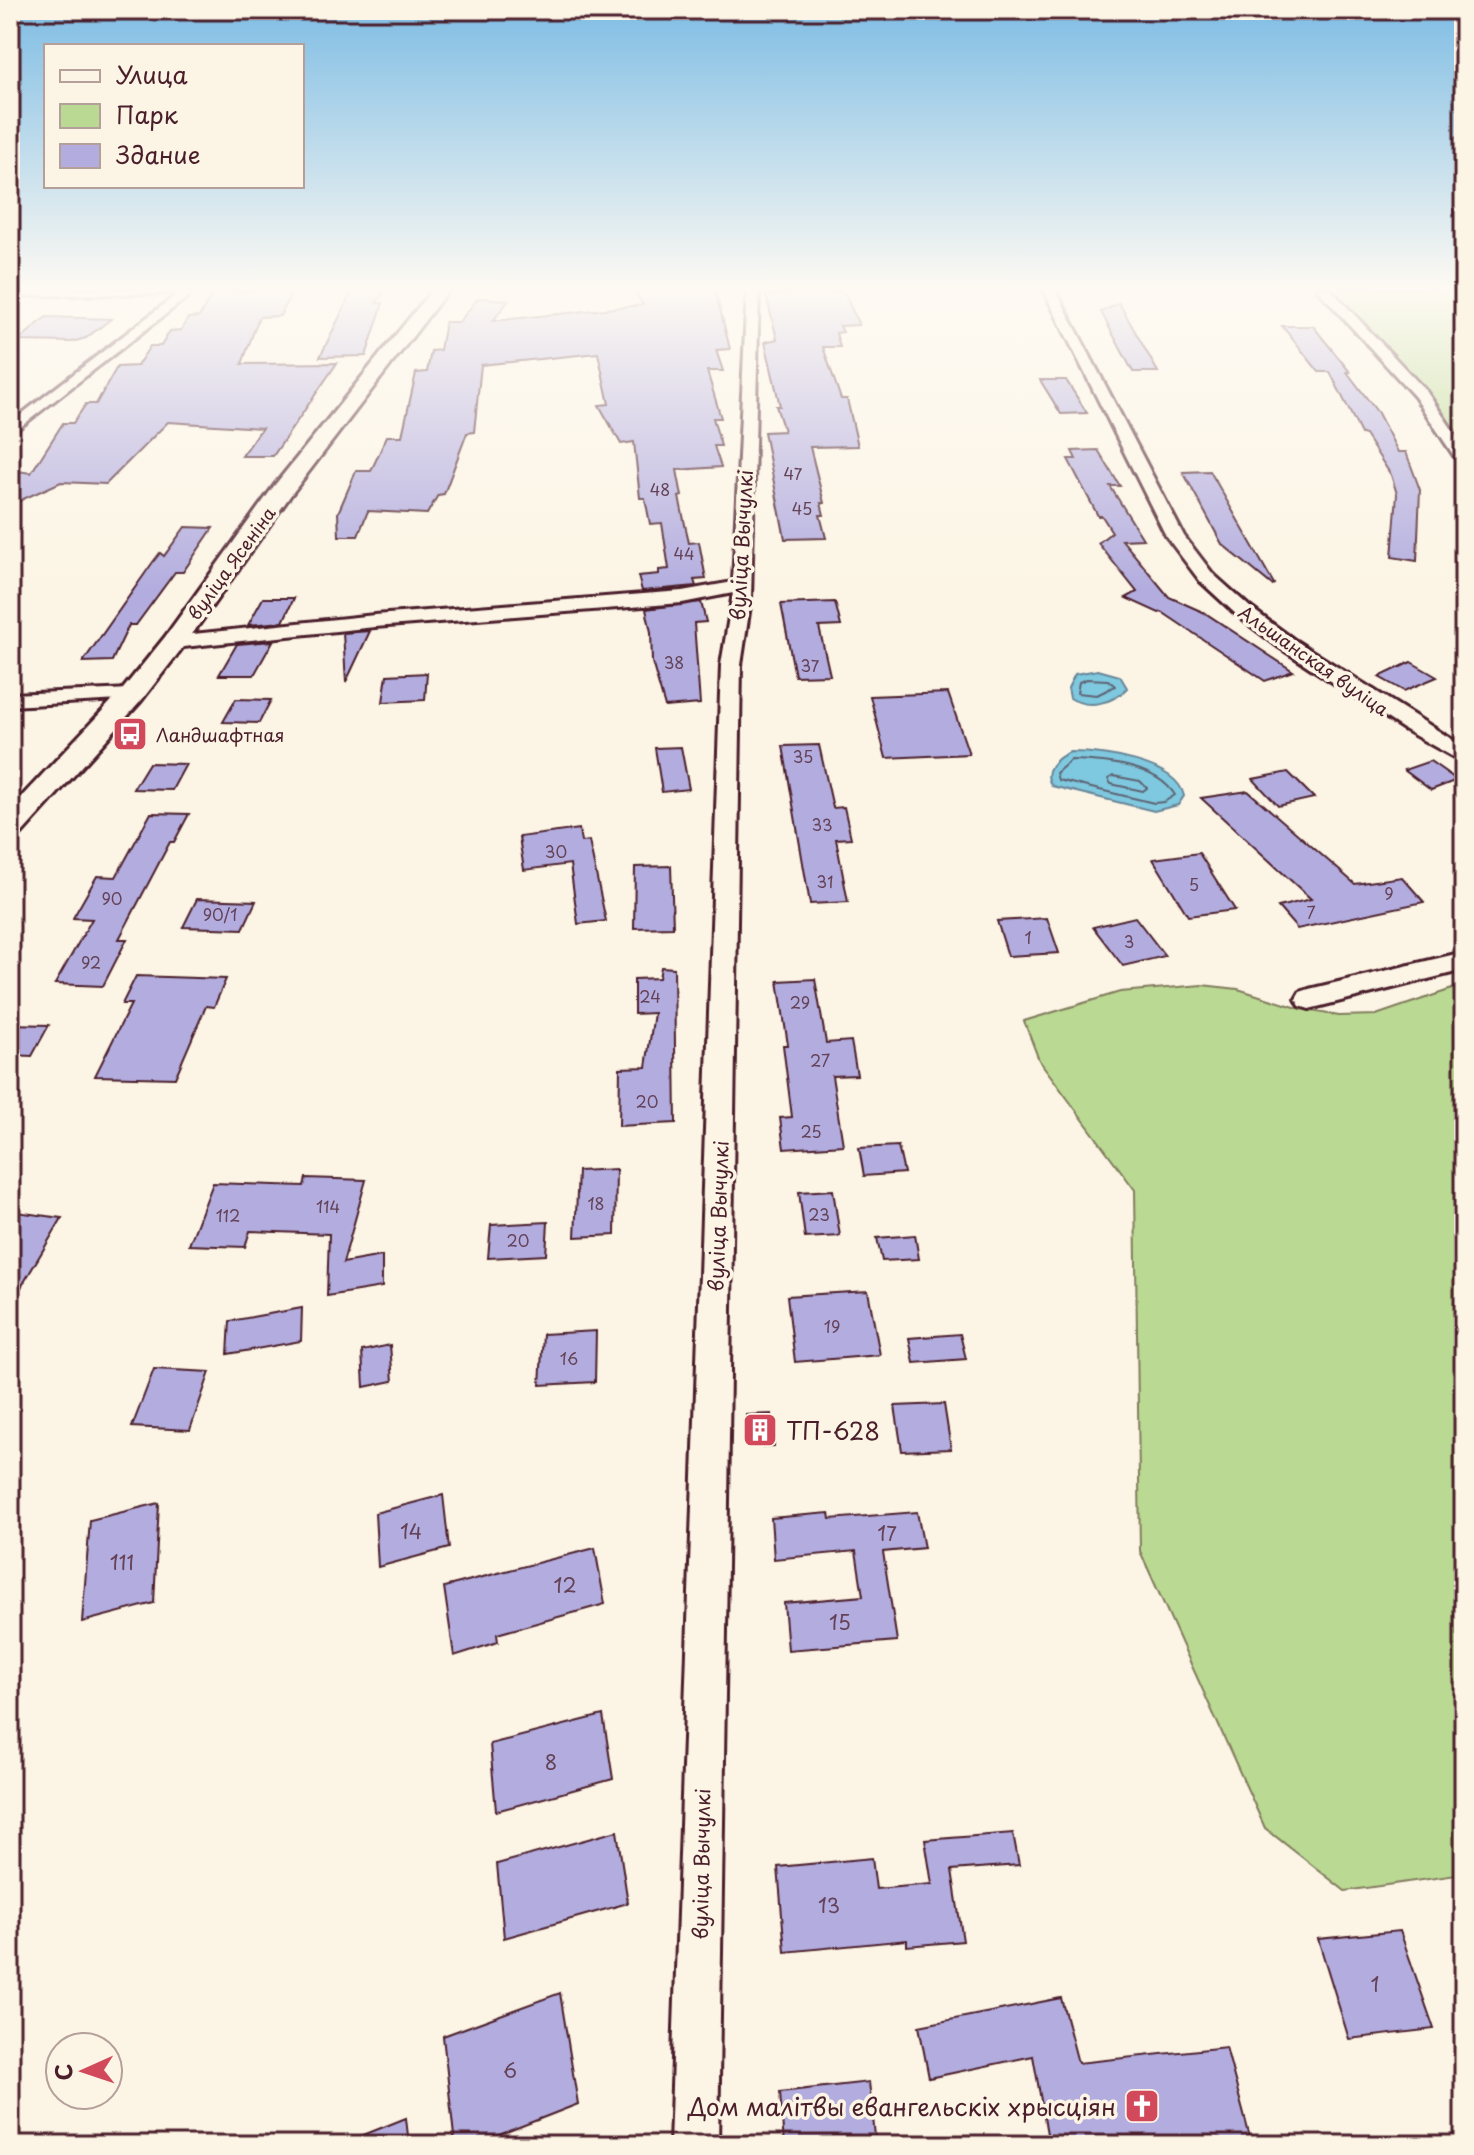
<svg xmlns="http://www.w3.org/2000/svg" width="1474" height="2155" viewBox="0 0 1474 2155" font-family="'Playpen Sans',sans-serif">
  <style>
    .green { fill: #bad992; stroke: #827c5e; stroke-width: 2 }
    .water { fill: #7ec9df; stroke: #698597; stroke-width: 2 }
    .lines { fill: none; stroke-linecap: round; stroke-linejoin: round }
    .shore { stroke: #5f6373; stroke-width: 2 }
    .building { fill: #b3addf; stroke: #4a1f2b; stroke-width: 2 }
    .minor-casing { stroke: #4a1f2b; stroke-width: 6 }
    .tertiary-casing { stroke: #4a1f2b; stroke-width: 6 }
    .minor { fill: #fcf5e5; fill-rule: evenodd }
    .tertiary { fill: #fcf5e5; fill-rule: evenodd }
    .labels { text-anchor: middle; dominant-baseline: central; stroke-width: 7; stroke-linejoin: round; paint-order: stroke }
    .number-label { font-size: 16px; fill: #644258 }
    .far-street-label { font-size: 18px; fill: #4a1f2b; stroke: #fcf5e5 }
    .far-poi-label { font-size: 18px; fill: #4a1f2b; stroke: #fcf5e5; text-anchor: start }
    .street-label { font-size: 20px; fill: #4a1f2b; stroke: #fcf5e5 }
    .near-number-label { font-size: 20px; fill: #644258 }
    .near-poi-label { font-size: 24px; fill: #4a1f2b; stroke: #fcf5e5; text-anchor: start }
  </style>
  <rect width="100%" height="100%" fill="#fcf5e5"/>
  <filter id="ink" filterUnits="userSpaceOnUse"><feTurbulence type="fractalNoise" baseFrequency=".0125" numOctaves="2"/><feDisplacementMap in="SourceGraphic" scale="16" xChannelSelector="R" yChannelSelector="G"/><feConvolveMatrix kernelMatrix="1 2 1 2 8 2 1 2 1" color-interpolation-filters="sRGB"/></filter>
  <g filter="url(#ink)">
    <g class="green">
      <path d="M1329 289H1464V444L1434 399Z"/>
      <path d="M1202 985 1238 989 1301 1009 1339 1016 1376 1015 1464 985V1874L1345 1891 1265 1828 1140 1551 1135 1190 1039 1060 1024 1021 1120 992Z"/>
    </g>
    <g class="water">
      <path d="M1098 670 1120 676 1127 688C1113 704 1087 709 1070 698L1068 688 1075 674Z"/>
      <path d="M1070 752C1101 752 1176 761 1184 796L1178 805 1154 811 1052 786C1041 771 1056 758 1070 752Z"/>
    </g>
    <g class="lines">
      <g class="shore">
        <path d="M1087 679 1108 680 1115 686 1097 695 1077 693 1079 682Z"/>
        <path d="M1071 760C1104 761 1155 764 1175 795L1164 802 1154 803 1058 780 1056 773Z"/>
        <path d="M1113 776 1140 781 1147 788 1143 791 1111 784 1108 779Z"/>
      </g>
    </g>
    <g class="building">
      <path d="M293 289 280 316 259 317 242 364 337 363 273 456H242L262 428 168 422 106 484 61 482 10 505V477L18 471 31 473 63 423H73L86 404H96L117 367 137 366 150 346H161L170 331 181 330 188 318 199 317 214 292Z"/>
      <path d="M353 289H387L376 303H383L366 356 320 357Z"/>
      <path d="M633 289H715L730 349 716 350 723 371H707L721 418H713L721 446H714L721 467 677 470 682 496 679 497 689 543 699 542 706 579 694 580 696 586 642 591 638 576 659 574V570L669 569 662 523 650 524 645 498H640L634 442 621 444 599 405 609 404 598 353 481 365 474 432 467 433 444 494 438 495 427 514 368 511 358 536H339L338 513 356 471H371L387 436H402L416 373 427 372 431 351 440 350 445 322H459L478 298 509 300 493 321 643 305Z"/>
      <path d="M844 292 859 325 840 326 843 332 836 333 840 347H823L841 399H847L858 446 810 447 824 503H821L824 515H820L826 538 785 539 764 432 784 431 776 406H780L765 342 777 339 766 295Z"/>
      <path d="M1119 303 1158 372H1133L1101 312Z"/>
      <path d="M46 317 111 319 86 338 72 342 18 341Z"/>
      <path d="M1282 326H1313L1350 372H1347L1378 413 1398 452H1406L1420 490 1417 561 1392 557 1397 494 1391 475 1365 435 1361 434 1330 372H1319Z"/>
      <path d="M1040 380H1066L1087 413 1061 414Z"/>
      <path d="M1098 450 1120 486H1110L1143 539 1122 540 1169 597 1205 613 1293 671 1265 681 1162 612 1159 613 1126 598 1137 592 1098 543 1112 532 1102 516H1098L1068 459H1076L1072 451Z"/>
      <path d="M1210 471 1274 584 1272 585 1222 544 1183 472Z"/>
      <path d="M185 527 213 528 183 572H175L136 625H129L112 661 83 662 153 562 160 553 164 556Z"/>
      <path d="M263 598H294L283 622 248 625Z"/>
      <path d="M701 602 706 622 694 623 700 704 665 707 652 662 651 632 646 609Z"/>
      <path d="M835 602 841 626 819 627 830 675 795 676 781 604Z"/>
      <path d="M370 631 346 682 343 633Z"/>
      <path d="M273 641 254 675H219L237 644Z"/>
      <path d="M1411 662 1437 677 1404 691 1379 677Z"/>
      <path d="M427 673 425 700 383 702 387 675Z"/>
      <path d="M948 693 969 754 886 758 870 696Z"/>
      <path d="M236 699 271 700 259 723 223 722Z"/>
      <path d="M819 745 833 808 844 807 851 838 836 839 848 902 810 904 783 746Z"/>
      <path d="M681 747 689 789 662 792 655 748Z"/>
      <path d="M1430 761 1457 780 1431 790 1404 770Z"/>
      <path d="M149 763 186 764 172 790 133 789Z"/>
      <path d="M1288 772 1314 798 1278 806 1253 779Z"/>
      <path d="M1248 791 1355 884 1402 877 1424 902 1297 929 1278 907 1311 899 1201 798Z"/>
      <path d="M151 813 189 814 174 842H170L119 939H127L103 986 55 984 92 919 73 918 97 876 116 877Z"/>
      <path d="M579 829 581 842 589 841 606 921 578 924 570 864 524 870 519 837Z"/>
      <path d="M1199 853 1235 910 1188 916 1153 859Z"/>
      <path d="M671 866 673 927 634 928 635 867Z"/>
      <path d="M197 899 256 901 243 929 183 927Z"/>
      <path d="M1135 917 1165 956 1123 966 1093 927Z"/>
      <path d="M1047 918 1059 953 1008 956 997 921Z"/>
      <path d="M661 967 674 968 676 1123 619 1126 620 1068 646 1067 654 1013 634 1014V979L659 978Z"/>
      <path d="M136 976 226 979 214 1007 206 1006 175 1078 95 1076 131 1004H122Z"/>
      <path d="M815 979 826 1043 851 1041 857 1075 832 1076 843 1145 784 1149 780 1118 792 1117 783 1045H788L778 981Z"/>
      <path d="M10 1024 49 1025 32 1056 10 1055Z"/>
      <path d="M898 1146 904 1173 864 1176 859 1148Z"/>
      <path d="M616 1169 615 1235 575 1237 578 1171Z"/>
      <path d="M306 1178 366 1180 343 1263 382 1256V1287L327 1296 329 1234 250 1231 245 1247 189 1245 213 1183 304 1186Z"/>
      <path d="M833 1190 840 1236 805 1238 799 1192Z"/>
      <path d="M16 1212 62 1218 10 1306V1221Z"/>
      <path d="M548 1222 546 1255 488 1258 491 1225Z"/>
      <path d="M915 1235 919 1259 882 1261 877 1238Z"/>
      <path d="M868 1291 880 1355 795 1362 787 1296Z"/>
      <path d="M302 1308 301 1341 228 1354 230 1321Z"/>
      <path d="M596 1331 595 1382 540 1385 543 1334Z"/>
      <path d="M960 1334 966 1359 914 1363 909 1338Z"/>
      <path d="M390 1345 393 1381 364 1387 362 1351Z"/>
      <path d="M154 1369 210 1372 190 1430 132 1427Z"/>
      <path d="M944 1404 951 1449 902 1451 895 1406Z"/>
      <path d="M772 1414 774 1446 748 1447 746 1415Z"/>
      <path d="M443 1495 449 1548 378 1567 375 1513Z"/>
      <path d="M159 1503 154 1603 82 1622 90 1520Z"/>
      <path d="M917 1512 924 1548 883 1552 897 1641 788 1650 784 1603 863 1596 856 1551 774 1559 771 1518 829 1513 830 1519Z"/>
      <path d="M595 1548 605 1604 497 1634 498 1642 454 1656 444 1587Z"/>
      <path d="M603 1715 613 1779 496 1811 490 1744Z"/>
      <path d="M617 1831 628 1903 504 1938 497 1864Z"/>
      <path d="M1013 1833 1019 1865 952 1870 963 1941 907 1946V1940L785 1952 778 1867 872 1858 876 1889 932 1884 925 1840Z"/>
      <path d="M1400 1931 1434 2029 1349 2039 1318 1939Z"/>
      <path d="M560 1993 578 2104 473 2145H455L443 2036Z"/>
      <path d="M1061 1998 1078 2063 1226 2047 1252 2145H1049L1033 2056 929 2078 919 2026Z"/>
      <path d="M869 2082 876 2145H784L780 2092Z"/>
      <path d="M406 2118 409 2145H341V2144Z"/>
    </g>
    <g class="lines">
      <g class="minor-casing">
        <g id="minor">
          <path d="M10 289H198L10 435V423L179 293 10 296Z"/>
          <path d="M747 289H759L751 599 741 665 718 2145H670L721 665 733 593 682 603 375 627 174 648 164 642 174 636 375 615 682 591 733 582Z"/>
          <path d="M1043 289H1055L1184 536 1213 574 1251 608 1293 639 1464 747V763L1405 730 1279 647 1238 616 1200 581 1166 536Z"/>
          <path d="M1317 289H1330L1426 391 1464 447V464L1458 462 1415 397Z"/>
          <path d="M132 689 139 691 142 695 139 699 10 706V694Z"/>
          <path d="M1464 952V970L1309 1009 1300 1006 1296 999 1300 992 1309 989Z"/>
        </g>
      </g>
      <g class="tertiary-casing">
        <path id="tertiary" d="M433 289H449L290 496 183 647 141 701 21 834 10 837V809L123 689 165 637 274 486Z"/>
      </g>
      <use href="#minor" class="minor"/>
      <use href="#tertiary" class="tertiary"/>
    </g>
  </g>
  <linearGradient id="sky" x2="0" y2="1"><stop stop-color="#7dbce4"/><stop offset="0.49" stop-color="#fefaf3"/><stop offset="1" stop-color="#fefaf3" stop-opacity="0"/></linearGradient>
  <rect width="1474" height="590" fill="url(#sky)"/>
  <defs>
    <g id="bus-square" transform="scale(1.8)"><rect x="-9" y="-9" width="18" height="18" rx="4" fill="#d1495b" stroke="#fcf5e5"/><path d="M-5-6H5V4H4V6H2V4H-2V6H-4V4H-5ZM-3.5-4V0h7V-4ZM-3.5 1.2v1.5H-2V1.2ZM2 1.2v1.5H3.5V1.2Z" fill="#fff"/></g>
    <g id="building-square" transform="scale(1.8)"><rect x="-9" y="-9" width="18" height="18" rx="4" fill="#d1495b" stroke="#fcf5e5"/><path d="M-4-6H4V6H1V3H-1V6H-4ZM-2.5-4.3h1.7v1.8h-1.7ZM.8-4.3h1.7v1.8H.8ZM-2.5-1h1.7V.8h-1.7ZM.8-1h1.7V.8H.8Z" fill="#fff"/></g>
    <g id="church-square" transform="scale(1.8)"><rect x="-9" y="-9" width="18" height="18" rx="4" fill="#d1495b" stroke="#fcf5e5"/><path d="M-1.2-6h2.4v3.5h3.3v2.4h-3.3V6h-2.4V-.1h-3.3v-2.4h3.3Z" fill="#fff"/></g>
  </defs>
  <g fill-rule="evenodd">
    <use href="#bus-square" x="130" y="734"/>
    <use href="#building-square" x="760" y="1430"/>
    <use href="#church-square" x="1142" y="2106"/>
  </g>
  <g class="labels">
    <g class="number-label">
      <text x="793" y="473">47</text>
      <text x="660" y="489">48</text>
      <text x="802" y="508">45</text>
      <text x="684" y="553">44</text>
      <text x="674" y="662">38</text>
      <text x="810" y="665">37</text>
      <text x="803" y="756">35</text>
      <text x="822" y="824">33</text>
      <text x="556" y="851">30</text>
      <text x="825" y="881">31</text>
      <text x="1194" y="884">5</text>
      <text x="1389" y="893">9</text>
      <text x="112" y="898">90</text>
      <text x="1311" y="912">7</text>
      <text x="220" y="914">90/1</text>
      <text x="1028" y="937">1</text>
      <text x="1129" y="941">3</text>
      <text x="91" y="962">92</text>
      <text x="650" y="996">24</text>
      <text x="800" y="1002">29</text>
      <text x="820" y="1060">27</text>
      <text x="647" y="1101">20</text>
      <text x="811" y="1131">25</text>
      <text x="596" y="1203">18</text>
      <text x="328" y="1206">114</text>
      <text x="819" y="1214">23</text>
      <text x="228" y="1215">112</text>
      <text x="518" y="1240">20</text>
      <text x="832" y="1326">19</text>
      <text x="569" y="1358">16</text>
    </g>
    <g class="far-street-label">
      <text transform="translate(231 563) rotate(-54)">вуліца Ясеніна</text>
      <text transform="translate(1314 660) rotate(35)">Альшанская вуліца</text>
    </g>
    <g class="far-poi-label">
      <text x="156" y="734">Ландшафтная</text>
    </g>
    <g class="street-label">
      <text transform="translate(741 545) rotate(-87)">вуліца Вычулкі</text>
      <text transform="translate(718 1216) rotate(-88)">вуліца Вычулкі</text>
      <text transform="translate(701 1864) rotate(-89)">вуліца Вычулкі</text>
    </g>
    <g class="near-number-label">
      <text x="411" y="1531">14</text>
      <text x="887" y="1533">17</text>
      <text x="122" y="1562">111</text>
      <text x="565" y="1585">12</text>
      <text x="840" y="1622">15</text>
      <text x="551" y="1762">8</text>
      <text x="829" y="1905">13</text>
      <text x="1375" y="1984">1</text>
      <text x="510" y="2070">6</text>
    </g>
    <g class="near-poi-label">
      <text x="786" y="1430">ТП-628</text>
      <text x="1116" y="2106" text-anchor="end">Дом малітвы евангельскіх хрысціян</text>
    </g>
  </g>
  <rect width="1474" height="2155" fill="none" stroke="#fcf5e5" stroke-width="40"/>
  <rect x="20" y="20" width="1434" height="2115" fill="none" stroke="#4a1f2b" stroke-width="3" filter="url(#ink)"/>
  <rect x="44" y="44" width="260" height="144" fill="#fcf5e5" stroke="#b59f9b" stroke-width="2"/>
  <rect x="60" y="70" width="40" height="12" fill="#fcf5e5" stroke="#b59f9b" stroke-width="2"/>
  <text x="116" y="84" font-size="24" fill="#4a1f2b">Улица</text>
  <rect x="60" y="104" width="40" height="24" fill="#bad992" stroke="#b59f9b" stroke-width="2"/>
  <text x="116" y="124" font-size="24" fill="#4a1f2b">Парк</text>
  <rect x="60" y="144" width="40" height="24" fill="#b3addf" stroke="#b59f9b" stroke-width="2"/>
  <text x="116" y="164" font-size="24" fill="#4a1f2b">Здание</text>
  <g transform="translate(84 2071) rotate(267)"><circle r="38" fill="#fcf5e5" stroke="#b59f9b" stroke-width="2"/>
  <path d="M0-6L14 30L0 20L-14 30Z" fill="#d1495b"/>
  <text y="-12" font-size="22" font-weight="bold" text-anchor="middle" fill="#4a1f2b">С</text>
  </g>
</svg>
